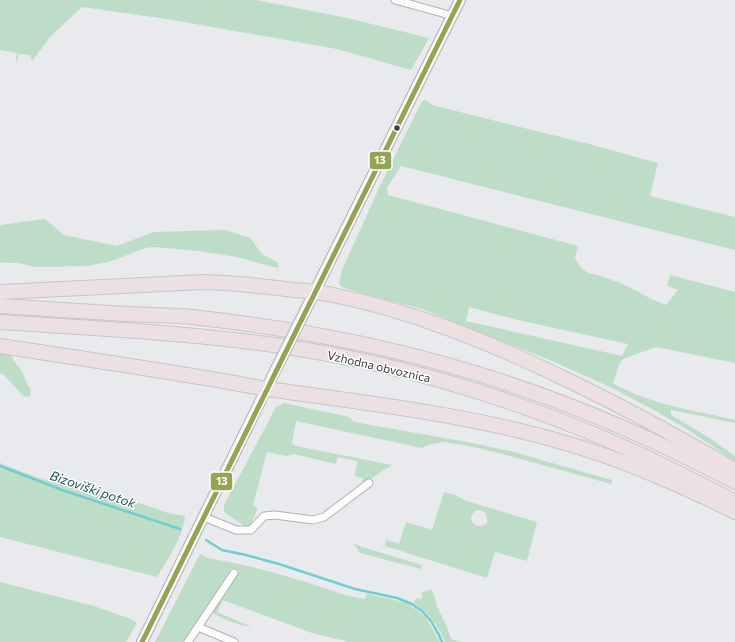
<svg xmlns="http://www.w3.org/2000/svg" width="735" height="642" viewBox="0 0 735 642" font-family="Commissioner,sans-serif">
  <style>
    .green { fill: #bdddc7; fill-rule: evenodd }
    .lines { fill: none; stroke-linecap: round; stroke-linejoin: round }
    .stream { stroke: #6dcfd2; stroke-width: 2.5 }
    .minor-casing { stroke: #b0b2b5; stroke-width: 9 }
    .secondary-casing { stroke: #b0b2b5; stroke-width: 12 }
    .motorway-casing { stroke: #c5c6c7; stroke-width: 16 }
    .minor { stroke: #fcfcfc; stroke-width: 7 }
    .secondary { stroke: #f7f4f5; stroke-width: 10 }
    .motorway { stroke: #ede0e3; stroke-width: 14 }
    .secondary-bridge-casing { stroke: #b0b2b5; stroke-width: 12; stroke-linecap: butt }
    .secondary-bridge { stroke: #f7f4f5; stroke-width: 10 }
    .bus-1-casing { stroke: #fff; stroke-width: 8 }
    .bus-1 { stroke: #94a452; stroke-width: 5 }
    .bus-dot { fill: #3b3d3f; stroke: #fff; stroke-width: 1.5 }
    .labels { text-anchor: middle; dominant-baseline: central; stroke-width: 3; stroke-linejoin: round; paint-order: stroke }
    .street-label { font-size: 12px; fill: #3b3d3f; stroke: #fff }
    .water-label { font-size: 13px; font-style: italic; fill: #1d5557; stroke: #fff }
    .line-badge { stroke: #fff; stroke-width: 1.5 }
    .badge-label { font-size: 11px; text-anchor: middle; font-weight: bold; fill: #fff }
  </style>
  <rect width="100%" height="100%" fill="#e8eaed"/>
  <g class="green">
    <path d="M0 0H256L347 18 429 38 411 70 337 49 167 19 82 7 50 37 32 61 30 55 19 54 15 67 17 53 0 50Z"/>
    <path d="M426 100 432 105 589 144 658 163 650 196 735 217V250L401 166 387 188 388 195 578 246 575 258 581 268 588 273 601 276 620 283 637 291 651 299 666 305 678 290 667 286 670 275 735 292V363L656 347 623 359 620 362 613 383C650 405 694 410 735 420V423L671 410V415L711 439 735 456V461L688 430 654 410 608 386 552 361 422 309 360 293 342 287 339 284 342 270 380 186 422 101ZM469 307 518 320 628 344 622 356 466 321Z"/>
    <path d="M45 219 64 235 117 246 154 232 225 230 250 238 262 254 277 262 279 268 273 267 237 257 199 251 154 247 145 248 109 262 86 266 35 267C24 263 12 262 0 263V225Z"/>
    <path d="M0 352 11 354C13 361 18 366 22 371 25 378 26 383 31 389L30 396 28 397 23 396 4 375 0 373Z"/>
    <path d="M284 403 349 417 354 422 467 442 510 451 612 480 611 484 495 452 463 445 443 442 428 445 422 448 296 421 292 443 296 446 392 465 364 483 362 481 363 478 355 476 357 461 338 457 336 464 294 454 287 456 267 452 253 505 258 508 250 526 246 527 224 512V505L276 407Z"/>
    <path d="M0 463 36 477 74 488 143 504 168 513 185 516C182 539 169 557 157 577L0 537Z"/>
    <path d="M444 492 455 495 466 501 537 522 527 561 495 552 487 578 385 546 386 540 399 544 406 522 432 530ZM477 510C485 509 488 515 487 523 475 532 464 517 477 510Z"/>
    <path d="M353 544 422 565 421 569 360 553 357 548Z"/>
    <path d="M200 554 208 558C245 564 280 574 315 585 332 590 348 597 365 599L367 594 391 599 406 603 414 608 425 616 440 642H349L312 633 223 600 217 612 252 627C239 625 222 620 212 612L239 571 232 568 183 642H155Z"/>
    <path d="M0 582 94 606 131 619 137 623 126 642H0Z"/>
    <path d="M429 590H432C435 595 435 601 437 606 442 618 447 625 451 639L462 642H445C437 624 430 614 414 603L416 598 420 599 422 598V592Z"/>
  </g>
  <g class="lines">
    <g class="stream">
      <path d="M0 466 62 490 180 529"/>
      <path d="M206 540 222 550 246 555 279 564 355 589 397 598 412 604 422 611 431 621 439 635 442 642"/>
    </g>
    <g class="minor-casing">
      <g id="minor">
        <path d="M395 0 453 16"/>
        <path d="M204 517 236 530H251L264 516 275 515 313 520 324 517 369 483"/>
        <path d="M198 627 234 642"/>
        <path d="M188 642 234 573"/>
      </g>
    </g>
    <g class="secondary-casing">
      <g id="secondary">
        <path d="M305 311 460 0"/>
        <path d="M142 642 277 367"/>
      </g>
    </g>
    <g class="motorway-casing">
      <g id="motorway">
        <path d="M0 292 204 282C234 283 263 286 294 290 307 291 320 292 333 295 412 311 484 340 557 375 618 404 677 436 735 470"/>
        <path d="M0 306C42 309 84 311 126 314 148 315 170 315 192 317 255 324 319 334 381 348 505 376 623 422 735 482"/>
        <path d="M0 322C102 329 205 333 306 350 456 375 601 429 735 502"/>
        <path d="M0 346C66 356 133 366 199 377 222 380 244 385 267 389 366 403 466 414 562 442 623 459 679 484 735 512"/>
      </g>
    </g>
    <use href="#minor" class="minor"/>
    <use href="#secondary" class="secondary"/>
    <use href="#motorway" class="motorway"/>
    <g class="secondary-bridge-casing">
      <path id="secondary-bridge" d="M277 367 305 311"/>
    </g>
    <use href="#secondary-bridge" class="secondary-bridge"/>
    <g class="bus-1-casing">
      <path id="bus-1" d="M142 642 460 0"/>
    </g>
    <use href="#bus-1" class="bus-1"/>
  </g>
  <circle class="bus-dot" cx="397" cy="128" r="3.5"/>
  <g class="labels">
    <g class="street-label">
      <text transform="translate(379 366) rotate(13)">Vzhodna obvoznica</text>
    </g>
    <g class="water-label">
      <text transform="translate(93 489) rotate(19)">Bizoviški potok</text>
    </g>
  </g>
  <g class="line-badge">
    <rect x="369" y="151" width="23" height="19" rx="4" fill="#94a452"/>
    <rect x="210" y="472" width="23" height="19" rx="4" fill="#94a452"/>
  </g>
  <g class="badge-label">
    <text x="380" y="164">13</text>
    <text x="222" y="485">13</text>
  </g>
</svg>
